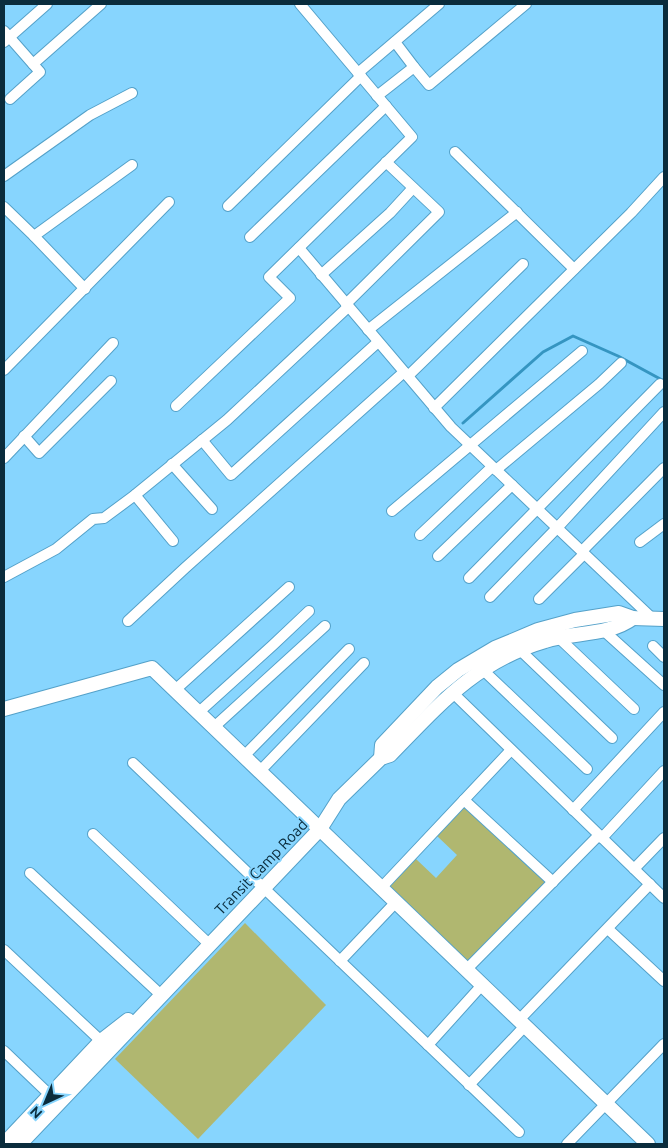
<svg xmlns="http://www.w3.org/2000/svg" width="668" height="1148" viewBox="0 0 668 1148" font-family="Ubuntu,sans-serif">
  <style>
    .green { fill: #b0b770 }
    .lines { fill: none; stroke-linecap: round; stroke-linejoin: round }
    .stream { stroke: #3595c1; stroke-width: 3 }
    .street-casing { stroke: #54a1c9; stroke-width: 12 }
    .secondary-casing { stroke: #54a1c9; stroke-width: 16 }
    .street { stroke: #fff; stroke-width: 10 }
    .secondary { stroke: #fff; stroke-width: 14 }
    .labels { text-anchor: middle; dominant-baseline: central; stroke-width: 4; stroke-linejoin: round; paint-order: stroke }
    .street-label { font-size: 15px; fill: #0a2c3c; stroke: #87d5fe }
  </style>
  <rect width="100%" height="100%" fill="#87d5fe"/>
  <g class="green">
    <path d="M465 805 547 881 468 963 390 886 416 859 436 878 457 855 436 835Z"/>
    <path d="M245 923 326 1005 198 1139 115 1059Z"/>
  </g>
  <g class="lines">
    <path class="stream" d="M463 423 543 352 573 336 618 356 664 381"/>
    <g class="street-casing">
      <g id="street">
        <path d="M4 31 40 72 10 99"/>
        <path d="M4 42 47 4"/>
        <path d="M395 42 414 67"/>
        <path d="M33 64 101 4"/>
        <path d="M358 73 439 4"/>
        <path d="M377 96 414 67 429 85 526 4"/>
        <path d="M455 152 574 269"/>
        <path d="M4 176 90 115 132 93"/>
        <path d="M228 206 361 76"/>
        <path d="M4 207 34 236 85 289"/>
        <path d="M34 236 132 165"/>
        <path d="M250 237 386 106"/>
        <path d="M299 248 451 427 653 619"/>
        <path d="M321 275 390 213 413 188"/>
        <path d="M346 304 439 212 386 162"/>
        <path d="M368 330 517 212"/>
        <path d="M4 370 169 202"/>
        <path d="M408 376 523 264"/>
        <path d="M176 406 290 298 269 277 412 137 300 4"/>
        <path d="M434 408 631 213 664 177"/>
        <path d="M24 436 39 453 111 381"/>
        <path d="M202 440 231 475 378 342"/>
        <path d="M4 458 113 343"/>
        <path d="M172 464 212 509"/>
        <path d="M496 470 599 384 621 363"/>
        <path d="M135 495 173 541"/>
        <path d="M392 511 582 351"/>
        <path d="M420 535 492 467"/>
        <path d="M640 542 664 524"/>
        <path d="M582 551 664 468"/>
        <path d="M438 556 512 485"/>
        <path d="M4 577 56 549 93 519 104 518 135 495 227 420 348 307"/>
        <path d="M469 578 660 384"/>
        <path d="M490 597 557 528 664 412"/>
        <path d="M539 599 584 554"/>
        <path d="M128 621 185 568 404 372"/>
        <path d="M603 630 664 685"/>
        <path d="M559 638 634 709"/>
        <path d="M653 646 664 657"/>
        <path d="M520 650 612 738"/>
        <path d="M482 669 587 769"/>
        <path d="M175 690 289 587"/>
        <path d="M452 692 664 898"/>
        <path d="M199 712 273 645 309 611"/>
        <path d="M214 727 325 626"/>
        <path d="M244 756 349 649"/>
        <path d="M133 763 519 1132"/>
        <path d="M260 771 364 663"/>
        <path d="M464 800 553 882"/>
        <path d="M573 810 664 712"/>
        <path d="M93 834 209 944"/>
        <path d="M602 838 664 771"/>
        <path d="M634 869 664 838"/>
        <path d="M30 873 161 995"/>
        <path d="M381 888 511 750"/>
        <path d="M608 929 664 981"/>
        <path d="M4 950 101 1041"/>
        <path d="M340 961 396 902"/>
        <path d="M466 970 599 835"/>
        <path d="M519 1020 650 884"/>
        <path d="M428 1045 482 985"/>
        <path d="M4 1051 50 1095"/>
        <path d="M469 1085 525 1026"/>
        <path d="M567 1144 664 1044"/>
      </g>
    </g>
    <g class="secondary-casing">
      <g id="secondary">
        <path d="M4 709 152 668 648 1144"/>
        <path d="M381 758 382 745 437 687 458 670 495 648 538 630 575 620 619 613 633 618 664 619"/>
        <path d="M4 1144 101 1041 128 1020"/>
        <path d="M20 1144 320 829 339 799 381 758 390 755C438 706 476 661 545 641 573 632 609 636 633 618"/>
      </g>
    </g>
    <use href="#street" class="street"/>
    <use href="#secondary" class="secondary"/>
  </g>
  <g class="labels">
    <g class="street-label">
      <text transform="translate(261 867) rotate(-46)">Transit Camp Road</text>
    </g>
  </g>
  <rect width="668" height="1148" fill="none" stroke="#0a2c3c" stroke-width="10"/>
  <g transform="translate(45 1103) rotate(224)" stroke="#87d5fe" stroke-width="4" paint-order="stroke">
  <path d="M0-4L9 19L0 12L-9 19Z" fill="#0a2c3c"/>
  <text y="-8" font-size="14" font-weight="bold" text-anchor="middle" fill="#0a2c3c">N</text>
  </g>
</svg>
